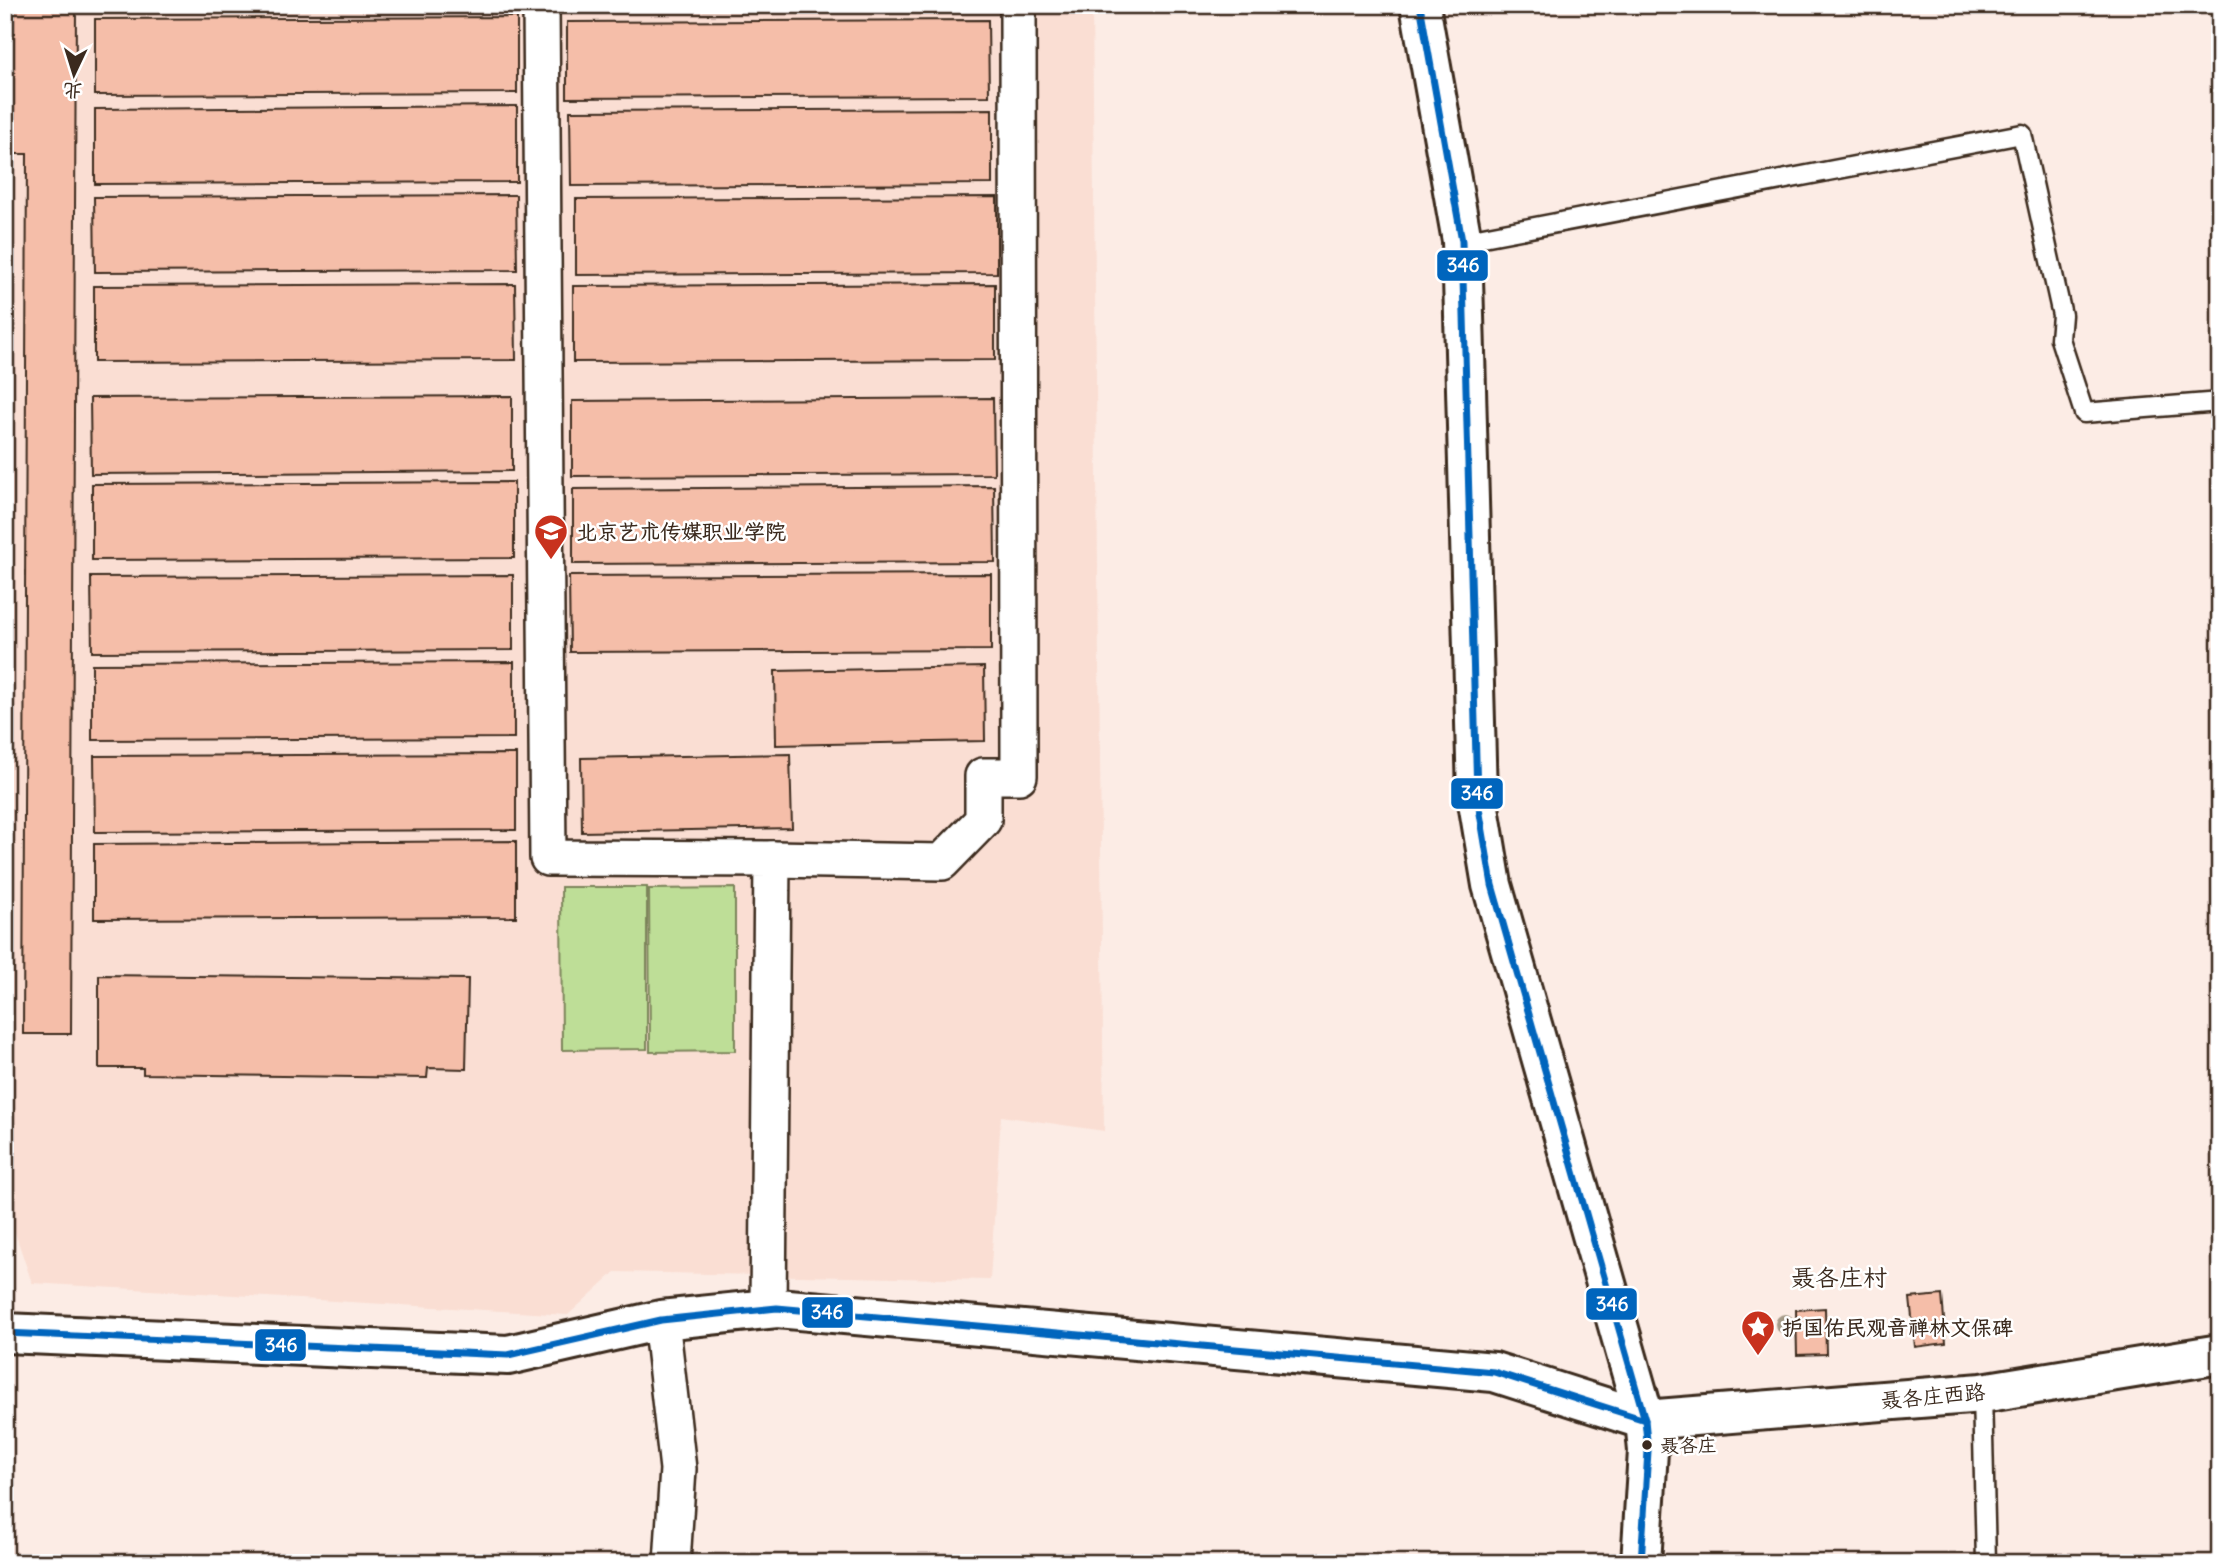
<svg xmlns="http://www.w3.org/2000/svg" width="2225" height="1568" viewBox="0 0 2225 1568" font-family="Delius,'LXGW WenKai TC',sans-serif">
  <style>
    .built { fill: #faded3 }
    .green { fill: #bede97; stroke: #7c845a; stroke-width: 2 }
    .building { fill: #f5bea9; stroke: #3b2a1e; stroke-width: 2 }
    .lines { fill: none; stroke-linecap: round; stroke-linejoin: round }
    .service-casing { stroke: #3b2a1e; stroke-width: 23 }
    .minor-casing { stroke: #3b2a1e; stroke-width: 40 }
    .tertiary-casing { stroke: #3b2a1e; stroke-width: 44 }
    .service { stroke: #fff; stroke-width: 18 }
    .minor { stroke: #fff; stroke-width: 35 }
    .tertiary { stroke: #fff; stroke-width: 38 }
    .bus-1-casing { stroke: #fff; stroke-width: 12 }
    .bus-1 { stroke: #0065bd; stroke-width: 7 }
    .tree { fill: #a49a88 }
    .bus-dot { fill: #3b2a1e; stroke: #fff; stroke-width: 2.5 }
    .labels { text-anchor: middle; dominant-baseline: central; stroke-width: 5; stroke-linejoin: round; paint-order: stroke }
    .bus-label { font-size: 19px; fill: #3b2a1e; stroke: #fff; text-anchor: start }
    .poi-label { font-size: 21px; font-weight: bold; fill: #3b2a1e; stroke: #fff; text-anchor: start }
    .street-label { font-size: 21px; fill: #3b2a1e; stroke: #fff }
    .quarter-label { font-size: 24px; fill: #3b2a1e; stroke: #fff }
    .line-badge { stroke: #fff; stroke-width: 2.5 }
    .badge-label { font-size: 19px; text-anchor: middle; font-weight: bold; fill: #fff }
  </style>
  <rect width="100%" height="100%" fill="#fcece5"/>
  <filter id="ink" filterUnits="userSpaceOnUse"><feTurbulence type="fractalNoise" baseFrequency=".0143" numOctaves="2"/><feDisplacementMap in="SourceGraphic" scale="14" xChannelSelector="R" yChannelSelector="G"/><feConvolveMatrix kernelMatrix="1 2 1 2 8 2 1 2 1" color-interpolation-filters="sRGB"/></filter>
  <g filter="url(#ink)">
    <path class="built" d="M5 5H1092L1104 1131 1001 1116 990 1280 615 1272 568 1315 32 1283 5 1203Z"/>
    <g class="green">
      <path d="M561 887H647V1049L562 1050Z"/>
      <path d="M735 888V1051L650 1052 649 889Z"/>
    </g>
    <g class="building">
      <path d="M5 5H76L71 1034H23L27 154H5Z"/>
      <path d="M94 5H375L94 6Z"/>
      <path d="M567 5H989V8L567 10Z"/>
      <path d="M517 17V93L95 95V19Z"/>
      <path d="M988 20 989 96 567 98V22Z"/>
      <path d="M517 106V182L95 184V109Z"/>
      <path d="M992 109V184L571 186 570 111Z"/>
      <path d="M516 195 517 270 95 272 94 197Z"/>
      <path d="M997 197V273L576 275V199Z"/>
      <path d="M515 284 516 360 94 362V286Z"/>
      <path d="M995 284V360L573 362V286Z"/>
      <path d="M512 396V471L91 474 90 398Z"/>
      <path d="M993 398 994 474 572 476V401Z"/>
      <path d="M514 482V558L92 560V484Z"/>
      <path d="M994 486 995 562 573 564V489Z"/>
      <path d="M991 574V650L570 652 569 576Z"/>
      <path d="M513 575V650L92 652 91 577Z"/>
      <path d="M514 662V738L92 740V664Z"/>
      <path d="M984 667 985 741 776 745 775 671Z"/>
      <path d="M516 754V830L95 832 94 756Z"/>
      <path d="M790 754 792 828 582 832 581 758Z"/>
      <path d="M516 841V917L94 919V844Z"/>
      <path d="M99 975 468 979 466 1069 428 1068 427 1078 143 1074V1068H99Z"/>
      <path d="M1942 1295 1946 1343 1915 1347 1910 1298Z"/>
      <path d="M1825 1308 1826 1354 1797 1355 1796 1310Z"/>
    </g>
    <g class="lines">
      <g class="service-casing">
        <g id="service">
          <path d="M1462 241 2022 134 2062 315 2060 339 2084 413 2220 402"/>
          <path d="M1982 1393 1986 1563"/>
        </g>
      </g>
      <g class="minor-casing">
        <g id="minor">
          <path d="M541 5 548 858 772 859 768 1308"/>
          <path d="M772 859 942 862 983 820V776H1019L1018 5"/>
          <path d="M661 1320 678 1469 672 1563"/>
        </g>
      </g>
      <g class="tertiary-casing">
        <g id="tertiary">
          <path d="M1420 5 1462 241 1477 796 1492 885 1645 1420 1648 1451 1641 1563"/>
          <path d="M5 1333 508 1355 661 1320 777 1308 1494 1372 1645 1420 1982 1393 2220 1354"/>
        </g>
      </g>
      <use href="#service" class="service"/>
      <use href="#minor" class="minor"/>
      <use href="#tertiary" class="tertiary"/>
      <g class="bus-1-casing">
        <g id="bus-1">
          <path d="M1420 5 1462 241 1477 796 1492 885 1645 1420 1648 1451 1641 1563"/>
          <path d="M5 1333 508 1355 661 1320 777 1308 1494 1372 1645 1420"/>
        </g>
      </g>
      <use href="#bus-1" class="bus-1"/>
    </g>
    <circle class="tree" cx="1785" cy="1324" r="10"/>
  </g>
  <defs>
    <g id="university-pin" transform="scale(1.75)"><path d="M0 17L-7.5 6A9.5 9.5 0 1 1 7.5 6Z" fill="#c8321e" stroke="#fff"/><path d="M0-5L7-2L0 1L-7-2ZM-4 1L0 2.5L4 1V4Q0 6-4 4Z" fill="#fff"/></g>
    <g id="sight-pin" transform="scale(1.75)"><path d="M0 17L-7.5 6A9.5 9.5 0 1 1 7.5 6Z" fill="#c8321e" stroke="#fff"/><path d="M0-6L1.8-2.2L6-1.7L2.9 1.2L3.7 5.4L0 3.3L-3.7 5.4L-2.9 1.2L-6-1.7L-1.8-2.2Z" fill="#fff"/></g>
  </defs>
  <g fill-rule="evenodd">
    <use href="#university-pin" x="551" y="531"/>
    <use href="#sight-pin" x="1758" y="1327"/>
  </g>
  <circle class="bus-dot" cx="1647" cy="1445" r="6"/>
  <g class="labels">
    <g class="bus-label">
      <text x="1660" y="1445">聂各庄</text>
    </g>
    <g class="poi-label">
      <text x="576" y="531">北京艺术传媒职业学院</text>
      <text x="1782" y="1327">护国佑民观音禅林文保碑</text>
    </g>
    <g class="street-label">
      <text transform="translate(1933 1396) rotate(-5)">聂各庄西路</text>
    </g>
    <g class="quarter-label">
      <text x="1839" y="1277">聂各庄村</text>
    </g>
  </g>
  <g class="line-badge">
    <rect x="1436" y="249" width="53" height="33" rx="7" fill="#0065bd"/>
    <rect x="1450" y="777" width="54" height="33" rx="7" fill="#0065bd"/>
    <rect x="1585" y="1287" width="53" height="34" rx="7" fill="#0065bd"/>
    <rect x="801" y="1296" width="53" height="33" rx="7" fill="#0065bd"/>
    <rect x="254" y="1328" width="53" height="34" rx="7" fill="#0065bd"/>
  </g>
  <g class="badge-label">
    <text x="1463" y="272">346</text>
    <text x="1477" y="800">346</text>
    <text x="1612" y="1311">346</text>
    <text x="827" y="1319">346</text>
    <text x="281" y="1352">346</text>
  </g>
  <rect width="2225" height="1568" fill="none" stroke="#fff" stroke-width="28"/>
  <rect x="14" y="14" width="2197" height="1540" fill="none" stroke="#3b2a1e" stroke-width="2.5" filter="url(#ink)"/>
  <g transform="translate(74 74) rotate(184)" stroke="#ffffff" stroke-width="5" paint-order="stroke">
  <path d="M0-5L12 26L0 18L-12 26Z" fill="#3b2a1e"/>
  <text y="-10" font-size="19" font-weight="bold" text-anchor="middle" fill="#3b2a1e">北</text>
  </g>
</svg>
